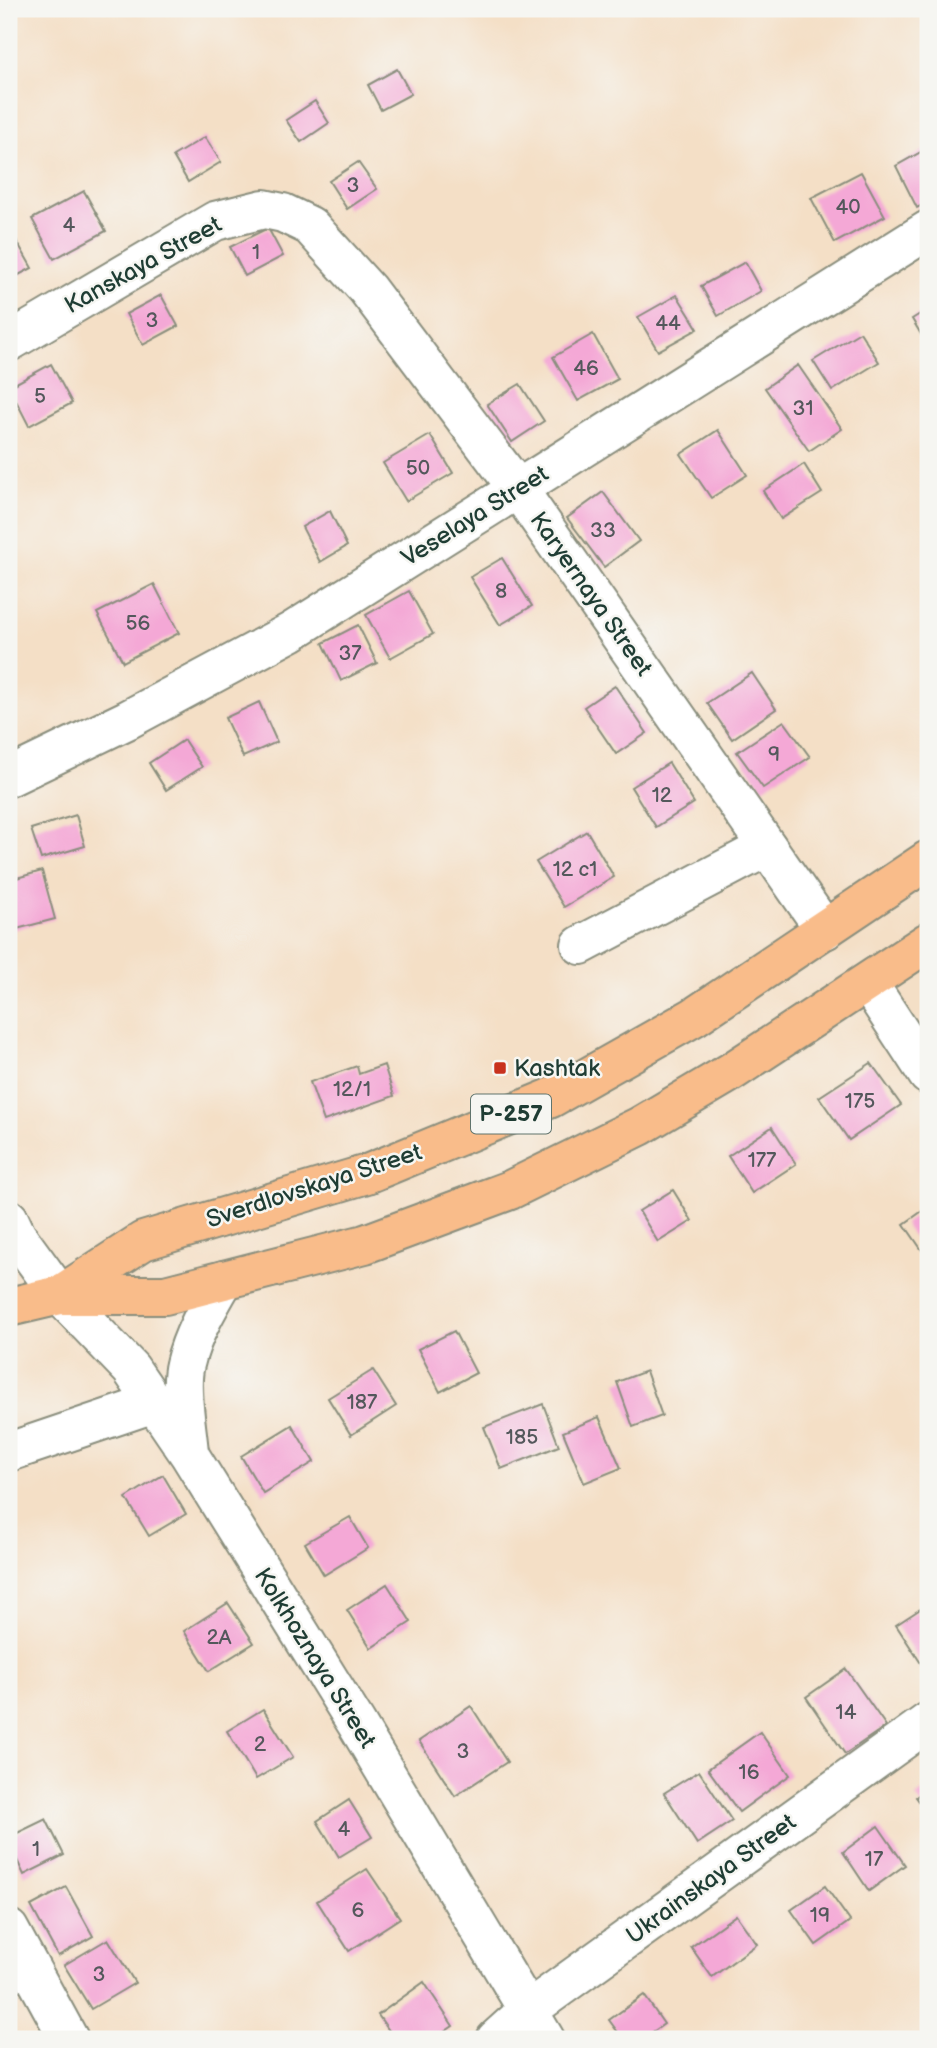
<svg xmlns="http://www.w3.org/2000/svg" width="937" height="2048" viewBox="0 0 937 2048" font-family="'Balsamiq Sans',sans-serif">
  <style>
    .building { fill: #f4a8d6 }
    .lines { fill: none; stroke-linecap: round; stroke-linejoin: round }
    .minor-casing { stroke: #8a8e7d; stroke-width: 42 }
    .highway-casing { stroke: #8a8e7d; stroke-width: 42 }
    .minor { stroke: #fff; stroke-width: 38 }
    .highway { stroke: #f9bc8a; stroke-width: 38 }
    .poi-dot { fill: #c8321e; stroke: #f6f6f2; stroke-width: 2.5 }
    .labels { text-anchor: middle; dominant-baseline: central; stroke-width: 5; stroke-linejoin: round; paint-order: stroke }
    .number-label { font-size: 21px; fill: #54585c }
    .shield { fill: #f6f6f2; stroke: #60746d; stroke-width: 2 }
    .shield-label { font-size: 23px; font-weight: bold; fill: #1f3d34 }
    .street-label { font-size: 24px; fill: #1f3d34; stroke: #f6f6f2 }
    .poi-label { font-size: 24px; fill: #1f3d34; stroke: #f6f6f2; text-anchor: start }
  </style>
  <rect width="100%" height="100%" fill="#f6f6f2"/>
  <filter id="ink" filterUnits="userSpaceOnUse"><feTurbulence type="fractalNoise" baseFrequency=".0143" numOctaves="2"/><feDisplacementMap in="SourceGraphic" scale="14" xChannelSelector="R" yChannelSelector="G"/><feConvolveMatrix kernelMatrix="1 2 1 2 8 2 1 2 1" color-interpolation-filters="sRGB"/></filter>
  <filter id="wash" filterUnits="userSpaceOnUse"><feTurbulence type="fractalNoise" baseFrequency=".00686" numOctaves="4" result="noise"/><feDisplacementMap in="SourceGraphic" scale="28" xChannelSelector="R" yChannelSelector="G"/><feGaussianBlur stdDeviation="1.57" result="paint"/><feColorMatrix in="noise" values="0 0 0 0 0 0 0 0 0 0 0 0 0 0 0 0 0 1.4 0 .05"/><feComposite in="paint" operator="in"/></filter>
  <g filter="url(#wash)">
    <rect width="100%" height="100%" fill="#f4dfc6"/>
    <g id="blocks">
      <g class="building">
        <path d="M397 69 411 94 381 110 368 85Z"/>
        <path d="M315 101 329 123 301 142 286 120Z"/>
        <path d="M205 137 221 162 188 182 173 156Z"/>
        <path d="M928 148V202L917 208 896 166Z"/>
        <path d="M358 162 377 189 347 209 329 181Z"/>
        <path d="M861 172 885 216 835 243 811 198Z"/>
        <path d="M84 191 106 231 54 259 32 219Z"/>
        <path d="M268 228 283 256 245 276 230 247Z"/>
        <path d="M15 238 32 268 9 280V241Z"/>
        <path d="M745 262 761 291 718 316 701 286Z"/>
        <path d="M161 295 178 326 143 345 126 314Z"/>
        <path d="M677 295 698 329 658 351 638 317Z"/>
        <path d="M928 309V346L912 319Z"/>
        <path d="M860 332 879 362 832 391 813 361Z"/>
        <path d="M593 334 618 379 578 401 553 357Z"/>
        <path d="M51 364 72 403 29 426 9 387Z"/>
        <path d="M798 365 842 429 809 451 765 388Z"/>
        <path d="M520 384 544 421 512 442 487 404Z"/>
        <path d="M718 430 747 475 711 498 681 454Z"/>
        <path d="M430 435 453 473 406 501 383 463Z"/>
        <path d="M804 464 822 493 781 519 763 491Z"/>
        <path d="M603 492 639 541 604 567 567 518Z"/>
        <path d="M330 511 347 546 320 562 302 527Z"/>
        <path d="M502 558 532 606 500 625 470 577Z"/>
        <path d="M154 584 179 633 123 662 97 613Z"/>
        <path d="M409 591 433 634 390 658 366 615Z"/>
        <path d="M358 625 377 663 341 681 323 643Z"/>
        <path d="M752 673 776 709 732 739 707 703Z"/>
        <path d="M615 686 647 733 616 754 584 707Z"/>
        <path d="M259 702 277 742 243 757 225 718Z"/>
        <path d="M784 721 810 757 763 788 737 752Z"/>
        <path d="M184 740 202 767 166 790 149 763Z"/>
        <path d="M669 763 694 803 656 827 631 787Z"/>
        <path d="M76 815 85 846 41 859 31 829Z"/>
        <path d="M587 831 614 877 564 907 536 862Z"/>
        <path d="M42 871 55 919 9 931V880Z"/>
        <path d="M871 1063 901 1105 849 1140 819 1097Z"/>
        <path d="M384 1065 394 1096 324 1121 310 1082 357 1066 359 1074Z"/>
        <path d="M772 1127 796 1164 752 1193 728 1156Z"/>
        <path d="M673 1190 692 1221 658 1242 639 1211Z"/>
        <path d="M928 1207V1259L904 1224Z"/>
        <path d="M454 1331 476 1373 440 1392 418 1349Z"/>
        <path d="M373 1370 396 1406 351 1435 328 1398Z"/>
        <path d="M646 1371 662 1416 633 1427 617 1382Z"/>
        <path d="M543 1404 559 1446 501 1469 484 1427Z"/>
        <path d="M599 1417 621 1468 584 1483 563 1432Z"/>
        <path d="M292 1425 314 1462 263 1493 241 1456Z"/>
        <path d="M163 1475 186 1514 149 1536 126 1498Z"/>
        <path d="M350 1517 368 1548 324 1575 305 1543Z"/>
        <path d="M387 1584 411 1622 371 1648 347 1610Z"/>
        <path d="M228 1603 254 1643 209 1671 184 1631Z"/>
        <path d="M928 1604V1669L926 1671 896 1625Z"/>
        <path d="M846 1669 886 1726 845 1754 806 1697Z"/>
        <path d="M471 1706 507 1762 455 1796 419 1741Z"/>
        <path d="M263 1709 293 1757 256 1779 227 1731Z"/>
        <path d="M760 1732 790 1775 739 1812 708 1769Z"/>
        <path d="M699 1771 732 1821 697 1844 664 1793Z"/>
        <path d="M928 1788V1813L916 1797Z"/>
        <path d="M349 1800 372 1837 339 1857 317 1821Z"/>
        <path d="M46 1819 64 1855 24 1875 9 1843V1837Z"/>
        <path d="M878 1826 905 1865 869 1891 843 1852Z"/>
        <path d="M367 1869 400 1918 349 1951 317 1901Z"/>
        <path d="M825 1886 850 1921 816 1945 791 1910Z"/>
        <path d="M66 1887 93 1936 58 1956 31 1906Z"/>
        <path d="M736 1915 757 1944 712 1977 691 1947Z"/>
        <path d="M108 1939 135 1983 91 2009 64 1965Z"/>
        <path d="M424 1982 453 2026 434 2039H395L378 2015Z"/>
        <path d="M644 1995 664 2024 643 2039H623L609 2020Z"/>
      </g>
    </g>
  </g>
  <g filter="url(#ink)">
    <use href="#blocks" fill-opacity="0" stroke="#8a8e7d" stroke-width="2"/>
    <g class="lines">
      <g class="minor-casing">
        <g id="minor">
          <path d="M9 342 215 221 264 209 283 213 310 226 367 289 518 489 825 930"/>
          <path d="M9 777 127 720 291 632 928 230"/>
          <path d="M581 945 767 847"/>
          <path d="M868 983 928 1075"/>
          <path d="M9 1219 17 1236 60 1295 131 1369 189 1454 356 1723 545 2039"/>
          <path d="M9 1452 154 1403"/>
          <path d="M189 1452C187 1428 179 1387 185 1364 192 1334 209 1306 224 1280"/>
          <path d="M9 1929 69 2039"/>
          <path d="M496 2039 527 2011 928 1722"/>
        </g>
      </g>
      <g class="highway-casing">
        <g id="highway">
          <path d="M60 1295 143 1241 367 1174 551 1098 694 1017 928 860"/>
          <path d="M9 1307 60 1295H165L365 1244 510 1190 640 1126 731 1072 928 942"/>
        </g>
      </g>
      <use href="#minor" class="minor"/>
      <use href="#highway" class="highway"/>
    </g>
  </g>
  <rect class="poi-dot" x="493" y="1061" width="14" height="14" rx="3.5"/>
  <g class="labels">
    <g class="number-label">
      <text x="353" y="185">3</text>
      <text x="848" y="207">40</text>
      <text x="69" y="225">4</text>
      <text x="256" y="252">1</text>
      <text x="152" y="320">3</text>
      <text x="668" y="323">44</text>
      <text x="586" y="368">46</text>
      <text x="40" y="396">5</text>
      <text x="803" y="408">31</text>
      <text x="418" y="468">50</text>
      <text x="603" y="530">33</text>
      <text x="501" y="591">8</text>
      <text x="138" y="623">56</text>
      <text x="350" y="653">37</text>
      <text x="774" y="754">9</text>
      <text x="662" y="795">12</text>
      <text x="575" y="869">12 с1</text>
      <text x="352" y="1089">12/1</text>
      <text x="860" y="1101">175</text>
      <text x="762" y="1160">177</text>
      <text x="362" y="1402">187</text>
      <text x="522" y="1437">185</text>
      <text x="219" y="1637">2А</text>
      <text x="846" y="1712">14</text>
      <text x="260" y="1744">2</text>
      <text x="463" y="1751">3</text>
      <text x="749" y="1772">16</text>
      <text x="344" y="1829">4</text>
      <text x="36" y="1849">1</text>
      <text x="874" y="1859">17</text>
      <text x="358" y="1910">6</text>
      <text x="820" y="1915">19</text>
      <text x="99" y="1974">3</text>
    </g>
    <rect class="shield" x="471" y="1094.5" width="80" height="39" rx="5"/>
    <g class="shield-label">
      <text x="511" y="1114">Р-257</text>
    </g>
    <g class="street-label">
      <text transform="translate(143 265) rotate(-29)">Kanskaya Street</text>
      <text transform="translate(475 516) rotate(-32)">Veselaya Street</text>
      <text transform="translate(591 594) rotate(55)">Karyernaya Street</text>
      <text transform="translate(314 1186) rotate(-18)">Sverdlovskaya Street</text>
      <text transform="translate(315 1658) rotate(58)">Kolkhoznaya Street</text>
      <text transform="translate(711 1879) rotate(-36)">Ukrainskaya Street</text>
    </g>
    <g class="poi-label">
      <text x="514" y="1068">Kashtak</text>
    </g>
  </g>
  <rect width="937" height="2048" fill="none" stroke="#f6f6f2" stroke-width="35"/>
</svg>
